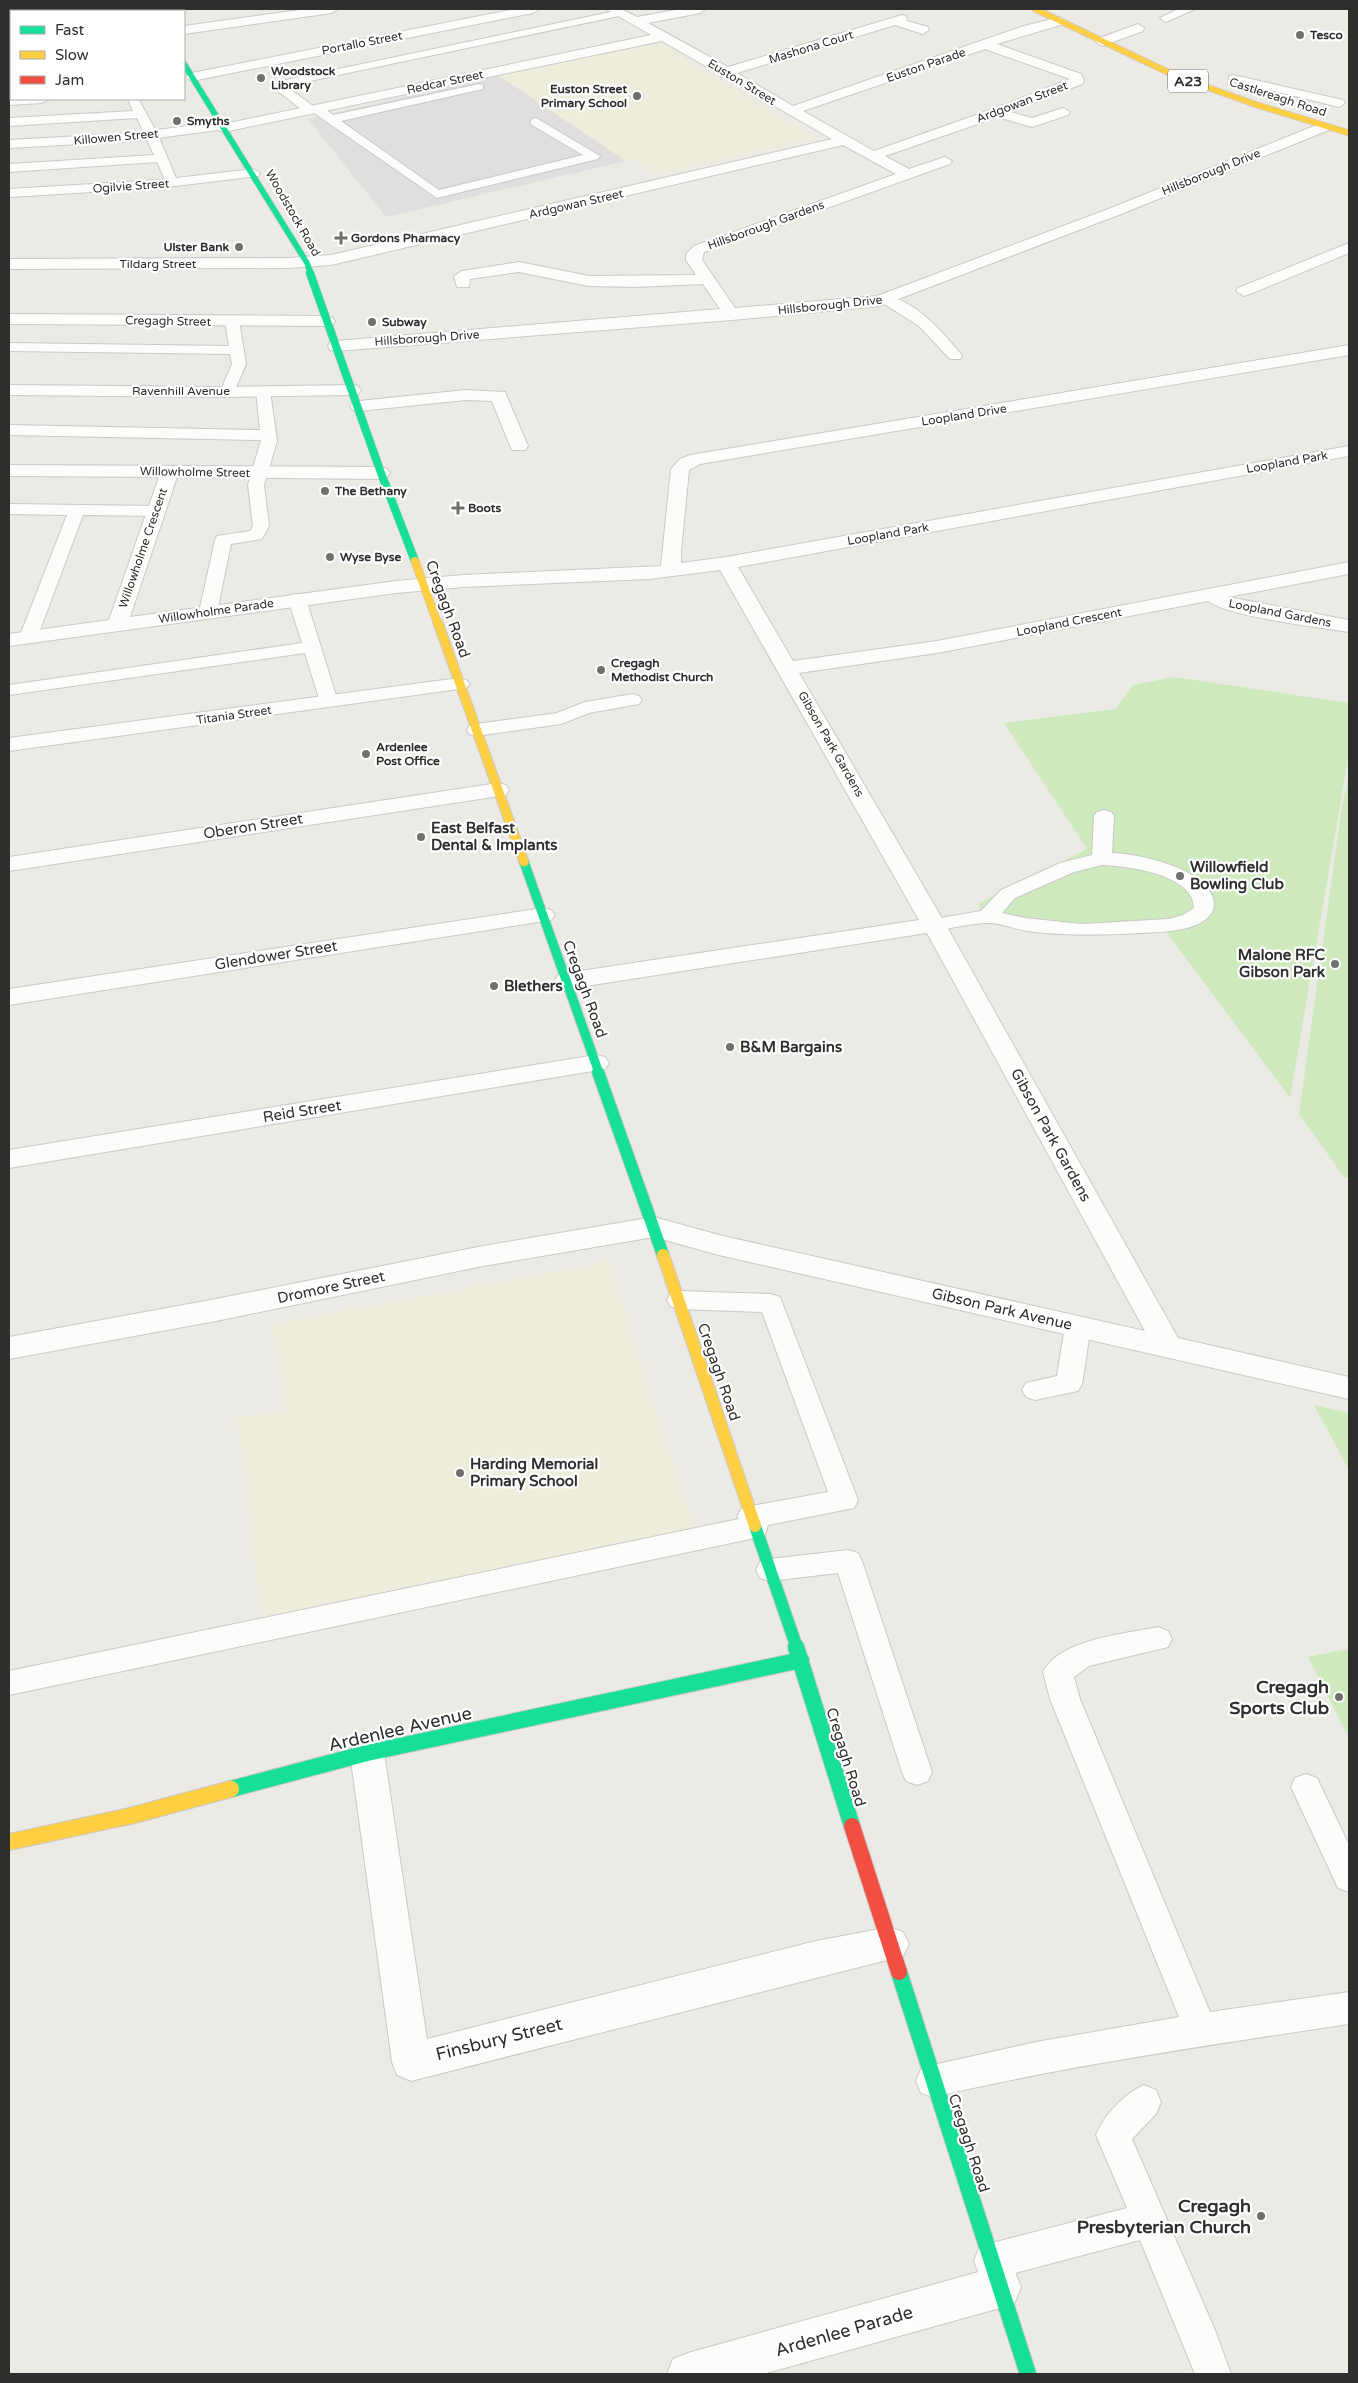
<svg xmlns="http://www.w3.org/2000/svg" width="1358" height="2383" viewBox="0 0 1358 2383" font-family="'Varela Round',sans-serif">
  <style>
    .industrial { fill: #e1dedf }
    .education { fill: #eeecda }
    .pitch { fill: #ceeabc }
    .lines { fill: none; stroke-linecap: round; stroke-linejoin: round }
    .lane-casing { stroke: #cac8c9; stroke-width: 2 }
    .street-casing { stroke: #cac8c9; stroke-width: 2 }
    .fast-far4-casing { stroke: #cac8c9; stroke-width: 7 }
    .fast-far3-casing { stroke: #cac8c9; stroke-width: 9 }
    .fast-far2-casing { stroke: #cac8c9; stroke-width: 11 }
    .fast-far1-casing { stroke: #cac8c9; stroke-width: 14 }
    .fast-casing { stroke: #cac8c9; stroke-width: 18 }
    .slow-far4-casing { stroke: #cac8c9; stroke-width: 7 }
    .slow-far3-casing { stroke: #cac8c9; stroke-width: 9 }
    .slow-far2-casing { stroke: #cac8c9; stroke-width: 11 }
    .slow-far1-casing { stroke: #cac8c9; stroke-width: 14 }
    .slow-casing { stroke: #cac8c9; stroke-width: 18 }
    .jam-casing { stroke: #cac8c9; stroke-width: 18 }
    .lane { fill: #fcfcfb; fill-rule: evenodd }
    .street { fill: #fcfcfb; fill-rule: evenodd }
    .fast-far4 { stroke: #16e098; stroke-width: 5.5 }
    .fast-far3 { stroke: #16e098; stroke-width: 8 }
    .fast-far2 { stroke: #16e098; stroke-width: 9 }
    .fast-far1 { stroke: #16e098; stroke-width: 12 }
    .fast { stroke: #16e098; stroke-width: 16 }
    .slow-far4 { stroke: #ffcf43; stroke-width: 5.5 }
    .slow-far3 { stroke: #ffcf43; stroke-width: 8 }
    .slow-far2 { stroke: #ffcf43; stroke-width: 9 }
    .slow-far1 { stroke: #ffcf43; stroke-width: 12 }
    .slow { stroke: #ffcf43; stroke-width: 16 }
    .jam { stroke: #f24e42; stroke-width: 16 }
    .poi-dot { fill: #70706e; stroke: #fff; stroke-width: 2 }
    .labels { text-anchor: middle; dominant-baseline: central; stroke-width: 4.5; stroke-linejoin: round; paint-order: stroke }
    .far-poi-label { font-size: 12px; font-weight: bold; fill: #2e2e2e; stroke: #fff; text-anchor: start }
    .far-street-label { font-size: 12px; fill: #2e2e2e; stroke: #fff }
    .shield { fill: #fff; stroke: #6d6d6d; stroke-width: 1 }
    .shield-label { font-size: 14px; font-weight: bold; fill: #2e2e2e }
    .street-label { font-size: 15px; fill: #2e2e2e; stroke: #fff }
    .poi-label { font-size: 15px; font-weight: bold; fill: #2e2e2e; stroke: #fff; text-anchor: start }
    .near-poi-label { font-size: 18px; font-weight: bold; fill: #2e2e2e; stroke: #fff; text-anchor: end }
    .near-street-label { font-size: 18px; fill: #2e2e2e; stroke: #fff }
  </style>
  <rect width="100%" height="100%" fill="#eceae4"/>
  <path class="industrial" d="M498 75 626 161 386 217 308 119Z"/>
  <g class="education">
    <path d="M658 43 814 138 659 174 636 159 626 161 498 75Z"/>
    <path d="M608 1262 693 1528 262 1617 238 1418 288 1410 271 1325Z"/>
  </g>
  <g class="pitch">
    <path d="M1174 677 1349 703V753L1290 1098 1165 930 982 919 979 903 1087 849 1004 723 1115 709 1133 685Z"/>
    <path d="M1349 774V1178L1344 1177 1299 1114 1341 813Z"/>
    <path d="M1314 1405 1349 1413V1470Z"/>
    <path d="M1349 1649V1738L1308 1657Z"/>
  </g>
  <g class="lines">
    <g class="lane-casing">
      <g id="lane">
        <path d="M9 9H62L61 11H11L9 14Z"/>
        <path d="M71 9H81L82 11H72Z"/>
        <path d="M620 10 625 13 624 15 286 86 313 106H321L333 115 479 84 483 85V89L341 121 439 190 583 155 532 125 530 122 532 119 536 118 600 156 598 159 437 198 314 113H306L270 85 276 82Z"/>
        <rect x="9" y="42" width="2" height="6"/>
        <path d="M1233 75 1343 100 1345 103 1339 107 1229 80V76Z"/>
        <rect x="9" y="79" width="2" height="6"/>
        <path d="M128 99 139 100 158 135 178 183 176 186H168L157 162 9 172V164L154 155 137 118 9 126V118L133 111Z"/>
        <path d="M886 295C916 302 941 330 960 353L962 356 960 359H950L919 326 881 302 879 299Z"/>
        <path d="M232 317 239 321 246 364 234 392 227 396 220 392 232 364 230 354 9 351V343L229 346 225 321Z"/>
        <path d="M263 387 270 391 277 441 264 485 269 526 262 539 231 544 217 612 214 616H202L199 612 215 540 217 536 250 531 253 526 248 485 261 440 9 435V425L260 430 256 391Z"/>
        <path d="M9 504 156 506 164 511 156 516 83 515 37 638 34 642H22L19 638 67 515 9 514Z"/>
        <path d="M297 594 303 595 306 599 338 702 335 706H323L320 702 305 653 9 695V685L302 643 288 599 291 595Z"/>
        <path d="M633 694 639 696 642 700 639 704 589 713 561 724 476 736 469 734 467 730 469 726 476 724 557 713 585 702Z"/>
        <path d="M1104 810 1111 812 1114 816 1112 853C1140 854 1211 869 1214 903 1215 913 1205 921 1196 925 1179 932 1159 932 1140 933 1101 935 1066 936 1027 931 1014 929 999 922 986 923 969 924 951 928 934 931L927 929 924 925 927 921 934 919 981 911 1001 890 1060 863 1092 855 1094 816 1097 812ZM1102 865C1127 866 1194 874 1194 908L1183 915 1169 919 1082 924 1025 918 1002 913 1015 898 1074 872Z"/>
        <path d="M679 1291 771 1294 780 1297 858 1500 854 1508 768 1525 765 1535 755 1538 9 1695V1671L739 1519 737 1517 741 1509 751 1506 828 1492 762 1312 679 1309 670 1306 667 1300 670 1294Z"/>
        <path d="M1078 1317 1087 1319 1091 1326 1082 1384 1078 1391 1035 1400 1026 1397 1022 1390 1026 1383 1057 1376 1065 1326 1069 1319Z"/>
        <path d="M848 1550 858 1553 862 1561 932 1772 928 1781 917 1785 906 1781 902 1772 838 1573 770 1581 760 1578 756 1570 760 1562 770 1559Z"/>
        <path d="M1158 1627 1168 1631 1172 1639 1168 1647 1089 1666 1074 1677 1080 1699 1210 2012 1349 1992V2024C1210 2045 1071 2065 933 2097L921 2093 916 2081 921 2069 933 2065 1036 2042 1179 2017 1050 1699 1043 1672C1060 1639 1125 1634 1158 1627Z"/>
        <path d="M1306 1774 1317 1778 1349 1845V1892L1338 1888 1291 1787 1295 1778Z"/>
        <path d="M1144 2085 1156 2090 1161 2102 1156 2114 1132 2139 1215 2330 1231 2374H1195L1140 2240 992 2279 979 2274 974 2261 979 2248 992 2243 1127 2208 1096 2135C1104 2115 1124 2094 1144 2085Z"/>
      </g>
    </g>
    <g class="street-casing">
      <g id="street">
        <path d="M307 9H338L332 13 184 34V26Z"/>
        <path d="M515 9H539L533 13 192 81 185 77 192 73Z"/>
        <path d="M606 9H621L637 17 681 9H706L700 13 648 23 728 67 902 15 906 16 907 21 928 27 929 30 923 34 895 25 737 73 793 106 1024 26 1060 17 1066 21 1064 24 997 44 1081 74 1084 81 1082 84 1011 112 1032 118 1063 108 1070 112 1068 115 1032 127 998 117 885 156 909 169 945 157 952 161 950 164 704 252 702 260 735 308 877 296 1111 208 1319 124H1329L1331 127 1329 130 1121 214 880 306 732 320 336 351 330 350 328 346 330 342 336 341 720 309 703 284 635 287 589 286 519 272 470 279 469 287H457L454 276 462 271 519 262 589 276 696 275 686 260V254L694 246 896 174 843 145 331 265 289 268 9 269V259L289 258 331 255 832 139 662 41 224 132 218 130 135 141 9 148V140L135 133 223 121 229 123 651 35ZM985 49 1070 79 993 109 874 151 803 111Z"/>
        <path d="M1178 9H1195L1166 22 1160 18Z"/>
        <rect x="9" y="24" width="2" height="8"/>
        <path d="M1138 24 1144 28 1143 31 1102 46 1096 42 1097 39Z"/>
        <path d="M9 97 11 99H49L42 103 9 105Z"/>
        <path d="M253 169 260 173 258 176 159 188 9 197V189L159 180Z"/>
        <path d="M1349 243V253L1250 294 1244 296 1236 291 1238 288Z"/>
        <path d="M9 314 327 316 333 318 335 321 333 324 327 326 9 324Z"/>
        <path d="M1349 345V355L700 464 689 470 681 551V563L726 557 1349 446V456L738 567 793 661 937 641 1349 562V574L1228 597 1349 620V632C1319 627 1229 617 1208 601L937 653 799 673 946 925 1178 1338 1349 1377V1399L719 1255 654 1237 483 1266 216 1321 9 1359V1337L216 1299 483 1246 654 1217 719 1235 1145 1331 927 933 567 989 558 987 555 981 558 975 567 973 919 920 720 570 649 579 463 587 396 593 9 646V634L109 620 159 477 9 476V465L381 467 387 469 390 473 387 477 381 479 177 477 130 617 396 581 463 575 661 566 671 469 680 459 690 455Z"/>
        <path d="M9 385 227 387 352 385 358 386 361 390 358 394 352 395 227 397 9 395Z"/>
        <path d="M466 390 505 392 528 446 525 450H513L510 446 492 401 466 400 359 411 353 410 350 406 353 402 359 401Z"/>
        <path d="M459 678 466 680 470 684 466 688 9 751V738Z"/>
        <path d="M498 783 506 785 509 790 506 795 9 871V857Z"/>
        <path d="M543 908 551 910 555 915 551 920 9 1005V989Z"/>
        <path d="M596 1055 605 1057 609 1063 605 1069 9 1168V1150Z"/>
        <path d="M367 1738 379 1742 384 1753 427 2039 816 1941 890 1927 903 1932 909 1944 903 1956 411 2081 397 2075 392 2062 350 1753 355 1742Z"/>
        <path d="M1000 2266 1015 2272 1021 2287 1015 2302 1000 2308 763 2374H667L673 2359 688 2353Z"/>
      </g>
    </g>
    <g class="fast-far4-casing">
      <g id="fast-far4">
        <path d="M146 9 148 11"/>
        <path d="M184 64 307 263 311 274"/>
      </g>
    </g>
    <g class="fast-far3-casing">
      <path id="fast-far3" d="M310 273 381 473 415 561"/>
    </g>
    <g class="fast-far2-casing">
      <path id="fast-far2" d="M524 862 599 1073"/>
    </g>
    <g class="fast-far1-casing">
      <g id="fast-far1">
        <path d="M598 1072 663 1255"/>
        <path d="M755 1526 797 1648"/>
      </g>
    </g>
    <g class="fast-casing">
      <g id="fast">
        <path d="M796 1647 852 1826"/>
        <path d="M231 1789 367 1753 801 1660"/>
        <path d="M899 1972 1028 2374"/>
      </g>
    </g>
    <g class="slow-far4-casing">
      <path id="slow-far4" d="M1035 9 1176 76 1254 104 1349 133"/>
    </g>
    <g class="slow-far3-casing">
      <path id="slow-far3" d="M415 561 438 625"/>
    </g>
    <g class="slow-far2-casing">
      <path id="slow-far2" d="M438 623 524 862"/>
    </g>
    <g class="slow-far1-casing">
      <path id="slow-far1" d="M663 1255 755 1526"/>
    </g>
    <g class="slow-casing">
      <path id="slow" d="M9 1842 130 1816 231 1789"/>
    </g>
    <g class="jam-casing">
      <path id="jam" d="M852 1826 899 1972"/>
    </g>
    <use href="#lane" class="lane"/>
    <use href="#street" class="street"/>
    <use href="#fast-far4" class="fast-far4"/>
    <use href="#fast-far3" class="fast-far3"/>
    <use href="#fast-far2" class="fast-far2"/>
    <use href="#fast-far1" class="fast-far1"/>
    <use href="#fast" class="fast"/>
    <use href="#slow-far4" class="slow-far4"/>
    <use href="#slow-far3" class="slow-far3"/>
    <use href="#slow-far2" class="slow-far2"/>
    <use href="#slow-far1" class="slow-far1"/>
    <use href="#slow" class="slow"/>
    <use href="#jam" class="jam"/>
  </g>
  <g class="poi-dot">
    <circle cx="1300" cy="35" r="5"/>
    <circle cx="261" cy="78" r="5"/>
    <circle cx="637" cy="96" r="5"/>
    <circle cx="177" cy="121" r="5"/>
    <path d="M338.5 230.5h5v5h5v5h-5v5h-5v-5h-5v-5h5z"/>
    <circle cx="239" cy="247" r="5"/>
    <circle cx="372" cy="322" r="5"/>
    <circle cx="325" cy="491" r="5"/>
    <path d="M455.5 500.5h5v5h5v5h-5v5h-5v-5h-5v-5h5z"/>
    <circle cx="330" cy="557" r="5"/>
    <circle cx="601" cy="670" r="5"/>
    <circle cx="366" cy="754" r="5"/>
    <circle cx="421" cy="837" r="5"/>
    <circle cx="1180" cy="876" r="5"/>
    <circle cx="1335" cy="964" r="5"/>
    <circle cx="494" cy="986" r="5"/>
    <circle cx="730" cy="1047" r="5"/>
    <circle cx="460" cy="1473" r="5"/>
    <circle cx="1339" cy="1697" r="5"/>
    <circle cx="1261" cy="2216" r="5"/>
  </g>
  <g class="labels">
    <g class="far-poi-label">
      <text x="1310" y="35">Tesco</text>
      <text x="271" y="71">Woodstock<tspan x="271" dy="14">Library</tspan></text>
      <text x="627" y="89" text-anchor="end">Euston Street<tspan x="627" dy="14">Primary School</tspan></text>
      <text x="187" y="121">Smyths</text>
      <text x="351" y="238">Gordons Pharmacy</text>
      <text x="229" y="247" text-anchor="end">Ulster Bank</text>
      <text x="382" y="322">Subway</text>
      <text x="335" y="491">The Bethany</text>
      <text x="468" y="508">Boots</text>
      <text x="340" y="557">Wyse Byse</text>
      <text x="611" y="663">Cregagh<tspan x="611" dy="14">Methodist Church</tspan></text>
      <text x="376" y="747">Ardenlee<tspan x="376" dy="14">Post Office</tspan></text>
    </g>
    <g class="far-street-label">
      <text transform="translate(362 43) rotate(-11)">Portallo Street</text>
      <text transform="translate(811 47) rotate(-17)">Mashona Court</text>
      <text transform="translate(926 65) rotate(-19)">Euston Parade</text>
      <text transform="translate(445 82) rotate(-12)">Redcar Street</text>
      <text transform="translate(742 82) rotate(31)">Euston Street</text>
      <text transform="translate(1278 97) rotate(18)">Castlereagh Road</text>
      <text transform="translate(1022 102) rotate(-21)">Ardgowan Street</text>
      <text transform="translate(116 137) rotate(-5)">Killowen Street</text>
      <text transform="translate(1211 172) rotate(-22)">Hillsborough Drive</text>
      <text transform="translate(131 186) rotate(-4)">Ogilvie Street</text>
      <text transform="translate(576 204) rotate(-13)">Ardgowan Street</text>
      <text transform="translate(293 213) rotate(60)">Woodstock Road</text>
      <text transform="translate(766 225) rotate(-20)">Hillsborough Gardens</text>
      <text x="158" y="264">Tildarg Street</text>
      <text transform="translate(830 305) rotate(-6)">Hillsborough Drive</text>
      <text transform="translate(168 321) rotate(1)">Cregagh Street</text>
      <text transform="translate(427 338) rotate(-4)">Hillsborough Drive</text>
      <text x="181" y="391">Ravenhill Avenue</text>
      <text transform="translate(964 415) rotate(-9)">Loopland Drive</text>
      <text transform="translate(1287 462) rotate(-10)">Loopland Park</text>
      <text transform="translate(195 472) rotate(1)">Willowholme Street</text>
      <text transform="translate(888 534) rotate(-10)">Loopland Park</text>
      <text transform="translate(143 548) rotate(-71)">Willowholme Crescent</text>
      <text transform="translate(216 611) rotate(-8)">Willowholme Parade</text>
      <text transform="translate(1280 613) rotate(11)">Loopland Gardens</text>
      <text transform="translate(1069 622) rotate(-11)">Loopland Crescent</text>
      <text transform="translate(234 715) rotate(-8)">Titania Street</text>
      <text transform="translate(831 744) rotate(60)">Gibson Park Gardens</text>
    </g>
    <rect class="shield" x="1168" y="69.5" width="40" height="23" rx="4"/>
    <g class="shield-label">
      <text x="1188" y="81">A23</text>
    </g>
    <g class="street-label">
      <text transform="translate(448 609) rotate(70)">Cregagh Road</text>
      <text transform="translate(253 826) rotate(-9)">Oberon Street</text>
      <text transform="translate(276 955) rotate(-9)">Glendower Street</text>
      <text transform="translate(585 989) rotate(70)">Cregagh Road</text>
      <text transform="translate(302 1111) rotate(-9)">Reid Street</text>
      <text transform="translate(1051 1135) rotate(61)">Gibson Park Gardens</text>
      <text transform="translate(331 1287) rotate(-12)">Dromore Street</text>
      <text transform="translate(1002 1309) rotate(13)">Gibson Park Avenue</text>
      <text transform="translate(719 1372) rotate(71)">Cregagh Road</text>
      <text transform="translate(846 1757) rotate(73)">Cregagh Road</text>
      <text transform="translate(969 2143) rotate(72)">Cregagh Road</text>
    </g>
    <g class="poi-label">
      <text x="431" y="828">East Belfast<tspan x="431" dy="17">Dental &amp; Implants</tspan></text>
      <text x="1190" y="867">Willowfield<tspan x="1190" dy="17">Bowling Club</tspan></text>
      <text x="1325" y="955" text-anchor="end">Malone RFC<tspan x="1325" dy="17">Gibson Park</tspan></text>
      <text x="504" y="986">Blethers</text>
      <text x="740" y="1047">B&amp;M Bargains</text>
      <text x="470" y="1464">Harding Memorial<tspan x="470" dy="17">Primary School</tspan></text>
    </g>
    <g class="near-poi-label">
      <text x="1329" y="1687">Cregagh<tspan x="1329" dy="21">Sports Club</tspan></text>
      <text x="1251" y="2206">Cregagh<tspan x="1251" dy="21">Presbyterian Church</tspan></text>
    </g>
    <g class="near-street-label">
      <text transform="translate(400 1729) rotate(-13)">Ardenlee Avenue</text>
      <text transform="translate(499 2039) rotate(-14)">Finsbury Street</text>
      <text transform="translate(844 2331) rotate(-16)">Ardenlee Parade</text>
    </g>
  </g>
  <rect width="1358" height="2383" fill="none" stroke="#2e2e2e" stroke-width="20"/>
  <rect x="10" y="10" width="175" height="90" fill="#ffffff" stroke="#ababab"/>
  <rect x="20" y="26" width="25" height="8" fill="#16e098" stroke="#ababab"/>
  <text x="55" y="35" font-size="15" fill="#2e2e2e">Fast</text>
  <rect x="20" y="51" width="25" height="8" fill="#ffcf43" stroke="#ababab"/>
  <text x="55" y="60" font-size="15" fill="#2e2e2e">Slow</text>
  <rect x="20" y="76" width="25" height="8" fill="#f24e42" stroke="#ababab"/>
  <text x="55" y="85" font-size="15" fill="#2e2e2e">Jam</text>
</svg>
